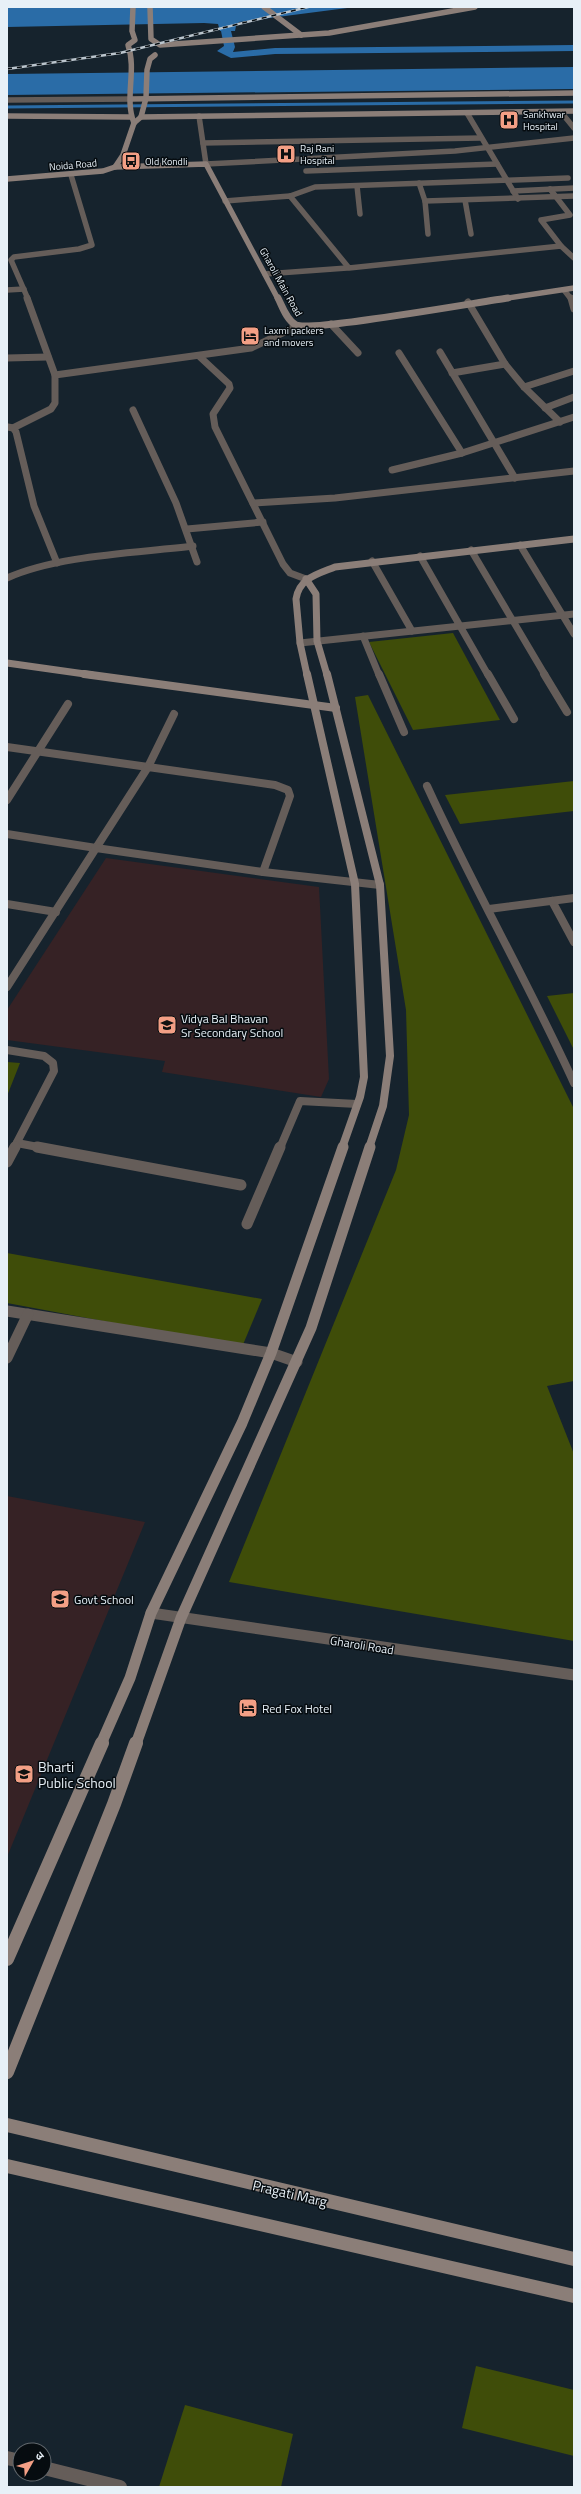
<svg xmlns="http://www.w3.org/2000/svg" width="581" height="2494" viewBox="0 0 581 2494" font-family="'Titillium Web','Noto Sans Devanagari',sans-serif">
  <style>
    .education { fill: #362225 }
    .green { fill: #3f4d09 }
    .water { fill: #2a6ca7 }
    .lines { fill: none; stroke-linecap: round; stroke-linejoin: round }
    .stream { stroke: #2a6ca7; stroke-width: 3 }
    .canal { fill: #2a6ca7; fill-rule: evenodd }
    .street-far4 { stroke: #655d59; stroke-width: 5.5 }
    .street-far3 { stroke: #655d59; stroke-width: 7 }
    .street-far2 { stroke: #655d59; stroke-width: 8 }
    .street-far1 { stroke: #655d59; stroke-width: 11 }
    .street { stroke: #655d59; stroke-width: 14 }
    .secondary-far4 { stroke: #8b7e78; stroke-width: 5.5 }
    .secondary-far3 { stroke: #8b7e78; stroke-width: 7 }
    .secondary-far2 { stroke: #8b7e78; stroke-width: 8 }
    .secondary-far1 { stroke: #8b7e78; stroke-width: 11 }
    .secondary { stroke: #8b7e78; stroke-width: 14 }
    .rail-casing { stroke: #bbc5cd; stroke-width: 2.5 }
    .rail { stroke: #060c10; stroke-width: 1.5; stroke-dasharray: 5; stroke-linecap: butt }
    .labels { text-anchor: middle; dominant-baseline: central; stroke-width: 3; stroke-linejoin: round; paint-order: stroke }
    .far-poi-label { font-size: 10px; fill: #e7f0f7; stroke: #060c10; text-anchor: start }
    .far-street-label { font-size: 10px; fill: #e7f0f7; stroke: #060c10 }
    .poi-label { font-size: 12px; fill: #e7f0f7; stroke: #060c10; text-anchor: start }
    .street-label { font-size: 12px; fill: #e7f0f7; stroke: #060c10 }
    .near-poi-label { font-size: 14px; fill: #e7f0f7; stroke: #060c10; text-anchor: start }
    .near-street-label { font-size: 14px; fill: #e7f0f7; stroke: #060c10 }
  </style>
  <rect width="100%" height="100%" fill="#16232d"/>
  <g class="education">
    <path d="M106 858 319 887 329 1079 321 1097 162 1072 165 1061 7 1040V1010Z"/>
    <path d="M7 1496 145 1522 7 1857Z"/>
  </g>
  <g class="green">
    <path d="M453 633 500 720 413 730 369 642Z"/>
    <path d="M368 695 574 1109V1381L547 1386 574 1454V1641L229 1582 396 1170 409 1115 406 1010 355 697Z"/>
    <path d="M574 781V811L460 824 445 795Z"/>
    <path d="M574 993V1050L547 996Z"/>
    <path d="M7 1062 20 1063 7 1096Z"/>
    <path d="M7 1253 262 1299 242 1347 7 1303Z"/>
    <path d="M476 2366 574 2390V2456L462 2428Z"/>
    <path d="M185 2405 293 2434 281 2487H159Z"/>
  </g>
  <g class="water">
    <path d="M7 7H355L239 22 236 26 235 31H220L218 24 204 23 7 27Z"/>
    <path d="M574 67V89L7 95V74Z"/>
  </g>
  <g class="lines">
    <path class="stream" d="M7 107 574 102"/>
    <path class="canal" d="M226 28 231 31 235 47 233 52 275 48 574 45V51L275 54 231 58 217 51 224 46 221 31Z"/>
    <g class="street-far4">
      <path d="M7 100 131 99"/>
      <path d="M561 112 574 128"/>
      <path d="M467 113 518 199"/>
      <path d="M199 116 206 164 455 151 574 138"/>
      <path d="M203 143 481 138"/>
      <path d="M306 171 497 164"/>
      <path d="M419 183 425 201 428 234"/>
      <path d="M357 186 360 214"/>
      <path d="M550 189 570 215 541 220 561 246"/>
      <path d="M513 191 574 188"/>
      <path d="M290 196 315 187 568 178"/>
      <path d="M465 200 471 234"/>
      <path d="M225 201 290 196 349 268 561 246 574 258"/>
      <path d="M425 201 574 196"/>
      <path d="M265 274 347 268"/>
      <path d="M7 290 24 289"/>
      <path d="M564 290 571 299"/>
      <path d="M28 299 11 260 14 257 79 249 92 245 71 175"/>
    </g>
    <g class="street-far3">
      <path d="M27 298 55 375"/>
      <path d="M571 298 574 309"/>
      <path d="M468 302 505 364 524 387 560 422"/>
      <path d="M331 324 358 353"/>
      <path d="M440 352 515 478"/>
      <path d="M399 353 462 453"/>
      <path d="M200 357 229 384 230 388 213 414 215 427 283 564 290 573 306 579"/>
      <path d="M7 358 48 357"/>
      <path d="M452 373 505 364"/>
      <path d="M524 387 574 371"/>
      <path d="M545 408 574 397"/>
      <path d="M133 410 176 503 197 562"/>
      <path d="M8 427 13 428 16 432 34 506 57 563"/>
      <path d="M13 428 51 409 55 403V375L251 348 297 326"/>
      <path d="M392 470 462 453 574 417"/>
      <path d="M253 503 335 498 574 471"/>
      <path d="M187 529 263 522"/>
      <path d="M520 545 574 634"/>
      <path d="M471 550 545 675"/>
      <path d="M420 556 488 675"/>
      <path d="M372 561 412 631"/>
      <path d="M7 578C58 555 137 553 193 546"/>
      <path d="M363 636 379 675"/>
      <path d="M300 643 574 614"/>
    </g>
    <g class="street-far2">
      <path d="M379 674 404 732"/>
      <path d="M488 674 514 719"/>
      <path d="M544 674 567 712"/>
      <path d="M7 747 148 767 174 714"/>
      <path d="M427 786C473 887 528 982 574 1083"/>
      <path d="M7 800 68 704"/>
      <path d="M7 834 96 848 148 767 275 785 288 790 290 796 263 872"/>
      <path d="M552 901 574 942"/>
      <path d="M7 904 56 912"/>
      <path d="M489 909 574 898"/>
      <path d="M7 987 96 848 263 872 380 885"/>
      <path d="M7 1050 44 1056 53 1063 54 1071 14 1148"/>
      <path d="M17 1143 43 1148"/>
      <path d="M280 1148 300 1101 357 1104"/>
    </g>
    <g class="street-far1">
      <path d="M37 1147 241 1185"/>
      <path d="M7 1162 15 1147"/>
      <path d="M247 1224 280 1147"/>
      <path d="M7 1311 271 1353 297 1362"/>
      <path d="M7 1358 28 1314"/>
      <path d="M151 1613 574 1675"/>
    </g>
    <g class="street">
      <path d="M7 2458 20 2461"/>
      <path d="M44 2468 120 2487"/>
    </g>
    <g class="secondary-far4">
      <path d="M133 7 132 31 135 40 128 45C137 71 124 98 134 123"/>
      <path d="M150 7 151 39 160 45 329 33 475 7"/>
      <path d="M264 7 301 35"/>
      <path d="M131 99 574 93"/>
      <path d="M7 116 130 117"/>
      <path d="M141 117 574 111"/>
      <path d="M115 167 206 164 278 299"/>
      <path d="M7 179 103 171 115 167 123 155 134 123 141 117 146 98 147 70 150 59 155 55"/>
      <path d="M501 299 574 288"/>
    </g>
    <g class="secondary-far3">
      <path d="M278 298C282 306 287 321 296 325 311 332 479 302 508 298"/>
      <path d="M306 579 316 594 317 641 327 675"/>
      <path d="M7 663 92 675"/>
      <path d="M307 675 300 643 296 599C299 578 318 574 335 567L574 539"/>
    </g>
    <g class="secondary-far2">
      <path d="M84 674 336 708"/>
      <path d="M307 674 355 884 364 1077 360 1097 342 1148"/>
      <path d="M327 674 380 885 390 1056 383 1106 369 1148"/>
    </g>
    <g class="secondary-far1">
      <path d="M101 1744 130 1678 151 1613 242 1423 271 1353 343 1147"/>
      <path d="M136 1744 181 1618 311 1328 370 1147"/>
    </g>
    <g class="secondary">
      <path d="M7 1959 102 1743"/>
      <path d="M7 2072 114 1804 136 1743"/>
      <path d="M7 2125 574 2259"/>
      <path d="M7 2166 574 2296"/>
    </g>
    <g class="rail-casing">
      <path id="rail" d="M7 69 120 53 308 7"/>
    </g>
    <use href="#rail" class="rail"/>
  </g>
  <defs>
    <g id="hospital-square" transform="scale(1)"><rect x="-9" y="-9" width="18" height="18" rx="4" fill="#f39f85" stroke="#060c10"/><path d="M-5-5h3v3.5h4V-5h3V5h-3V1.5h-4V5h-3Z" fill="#111"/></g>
    <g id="bus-square" transform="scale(1)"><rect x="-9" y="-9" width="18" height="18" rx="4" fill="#f39f85" stroke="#060c10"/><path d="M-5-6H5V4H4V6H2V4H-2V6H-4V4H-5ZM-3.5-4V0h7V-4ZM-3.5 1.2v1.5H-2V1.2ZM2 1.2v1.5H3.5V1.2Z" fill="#111"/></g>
    <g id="hotel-square" transform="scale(1)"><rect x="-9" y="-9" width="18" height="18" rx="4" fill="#f39f85" stroke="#060c10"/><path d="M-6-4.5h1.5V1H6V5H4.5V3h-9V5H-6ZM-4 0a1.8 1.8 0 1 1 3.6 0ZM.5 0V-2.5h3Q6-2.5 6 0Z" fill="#111"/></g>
    <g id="school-square" transform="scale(1)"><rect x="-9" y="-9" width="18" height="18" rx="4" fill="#f39f85" stroke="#060c10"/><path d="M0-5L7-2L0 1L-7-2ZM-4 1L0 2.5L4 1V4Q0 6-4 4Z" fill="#111"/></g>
  </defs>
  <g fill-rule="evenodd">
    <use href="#hospital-square" x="509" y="120"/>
    <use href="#hospital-square" x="286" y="154"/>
    <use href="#bus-square" x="131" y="161"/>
    <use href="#hotel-square" x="250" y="336"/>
    <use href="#school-square" x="167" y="1025"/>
    <use href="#school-square" x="60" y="1599"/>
    <use href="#hotel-square" x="248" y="1708"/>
    <use href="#school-square" x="24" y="1774"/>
  </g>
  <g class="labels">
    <g class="far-poi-label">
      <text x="523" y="114">Sankhwar<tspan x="523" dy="12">Hospital</tspan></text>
      <text x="300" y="148">Raj Rani<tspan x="300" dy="12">Hospital</tspan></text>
      <text x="145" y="161">Old Kondli</text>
      <text x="264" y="330">Laxmi packers<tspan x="264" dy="12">and movers</tspan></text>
    </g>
    <g class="far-street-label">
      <text transform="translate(73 165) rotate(-5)">Noida Road</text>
      <text transform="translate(281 282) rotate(61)">Gharoli Main Road</text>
    </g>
    <g class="poi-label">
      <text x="181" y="1018">Vidya Bal Bhavan<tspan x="181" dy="14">Sr Secondary School</tspan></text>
      <text x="74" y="1599">Govt School</text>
      <text x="262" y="1708">Red Fox Hotel</text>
    </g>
    <g class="street-label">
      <text transform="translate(362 1645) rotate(9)">Gharoli Road</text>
    </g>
    <g class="near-poi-label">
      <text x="38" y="1766">Bharti<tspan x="38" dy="16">Public School</tspan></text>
    </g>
    <g class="near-street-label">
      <text transform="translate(290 2193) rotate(13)">Pragati Marg</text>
    </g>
  </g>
  <rect width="581" height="2494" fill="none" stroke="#e7f0f7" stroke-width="16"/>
  <g transform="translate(32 2462) rotate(51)"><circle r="19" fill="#060c10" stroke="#60676c"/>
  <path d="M0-3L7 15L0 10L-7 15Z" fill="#f39f85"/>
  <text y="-6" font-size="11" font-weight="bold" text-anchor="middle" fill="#e7f0f7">उ</text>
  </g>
</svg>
